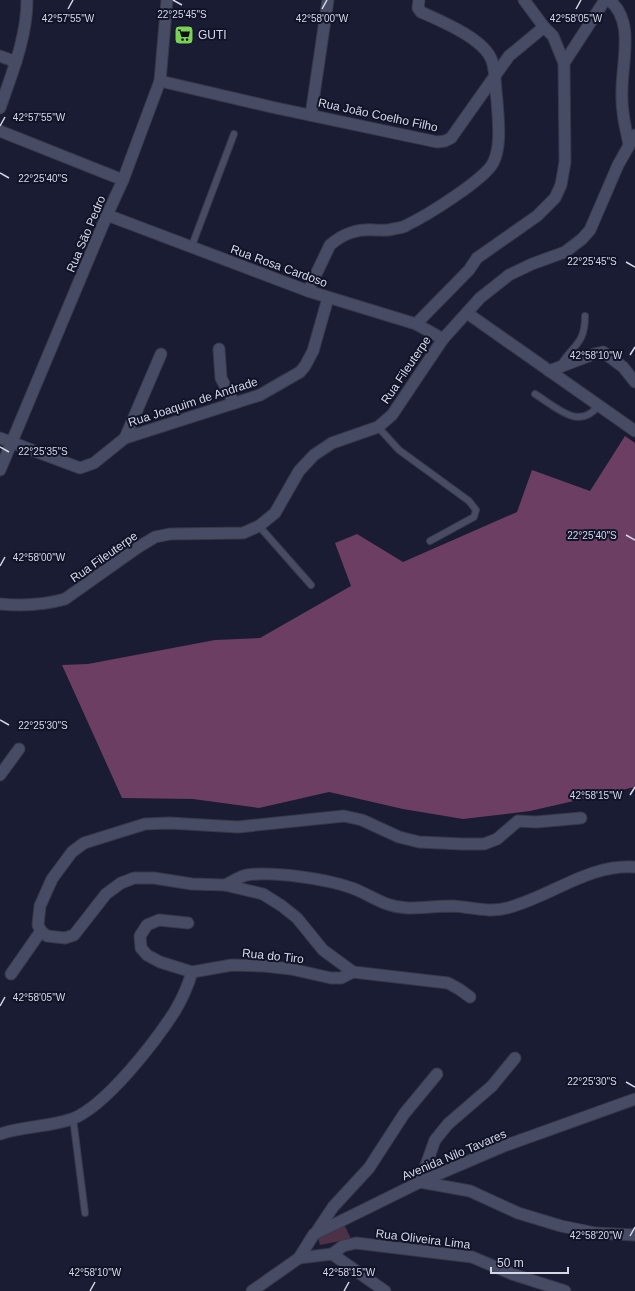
<svg xmlns="http://www.w3.org/2000/svg" width="635" height="1291" viewBox="0 0 635 1291" font-family="Helvetica,sans-serif">
  <style>
    .green { fill: #4c3147 }
    .forest { fill: #6c3e63 }
    .lines { fill: none; stroke-linecap: round; stroke-linejoin: round }
    .service-casing { stroke: #38384b; stroke-width: 8 }
    .minor-casing { stroke: #38384b; stroke-width: 13 }
    .tertiary-casing { stroke: #38384b; stroke-width: 13 }
    .secondary-casing { stroke: #38384b; stroke-width: 13 }
    .service { stroke: #474b64; stroke-width: 6 }
    .minor { stroke: #474b64; stroke-width: 11 }
    .tertiary { stroke: #474b64; stroke-width: 11 }
    .secondary { stroke: #474b64; stroke-width: 11 }
    .ticks { fill: none; stroke: #d5d7e7; stroke-width: 1.5 }
    .labels { text-anchor: middle; dominant-baseline: central; stroke-width: 4; stroke-linejoin: round; paint-order: stroke }
    .poi-label { font-size: 12px; fill: #d5d7e7; stroke: #111328; text-anchor: start }
    .street-label { font-size: 12px; fill: #d5d7e7; stroke: #111328 }
    .ticks-label { font-size: 10px; text-anchor: middle; fill: #d5d7e7; stroke: #111328; stroke-width: 4; stroke-linejoin: round; paint-order: stroke }
  </style>
  <rect width="100%" height="100%" fill="#1a1c33"/>
  <path class="green" d="M344 1224 351 1239 320 1245 317 1234Z"/>
  <path class="forest" d="M625 436 635 443V787L530 811 463 819 403 809 329 792 259 808 193 799 122 798 62 665 88 664 215 640 260 638 351 586 335 543 357 534 403 562 517 512 532 470 590 491Z"/>
  <g class="lines">
    <g class="service-casing">
      <g id="service">
        <path d="M191 248 234 134"/>
        <path d="M560 366C573 344 585 345 585 316"/>
        <path d="M535 394C556 407 579 431 598 406"/>
        <path d="M378 427 399 450 469 501 476 510 474 517 430 541"/>
        <path d="M259 526 311 585"/>
        <path d="M73 1118 85 1213"/>
      </g>
    </g>
    <g class="minor-casing">
      <g id="minor">
        <path d="M524 0 544 27"/>
        <path d="M609 0C635 20 622 61 622 90 621 109 625 126 629 144"/>
        <path d="M0 56 16 62"/>
        <path d="M160 81 276 108 437 142 445 141 451 138 509 56 544 27 553 36 564 63 605 0"/>
        <path d="M0 108C12 73 27 37 27 0"/>
        <path d="M311 115 328 0"/>
        <path d="M0 131 123 180"/>
        <path d="M107 215 308 291 416 324 443 339"/>
        <path d="M308 291 330 245C344 233 357 229 375 230 381 230 387 231 393 229 398 228 403 228 407 225 426 216 484 180 493 163 502 146 498 119 497 100 495 88 496 73 492 61 485 39 441 21 421 12L418 8 419 0"/>
        <path d="M467 313 635 431"/>
        <path d="M416 324 469 270 477 258 537 216 555 198 561 185 565 162 564 63"/>
        <path d="M219 349 221 378 234 403"/>
        <path d="M549 371 594 354 603 352 623 367 635 382"/>
        <path d="M0 438 80 468 94 463 125 438 260 395 300 372 305 366 313 351 328 298"/>
        <path d="M125 438 161 354"/>
        <path d="M0 775 19 749"/>
        <path d="M225 885C232 882 240 876 247 875 273 871 327 879 352 888 373 896 384 907 408 908 423 908 438 906 453 906 471 907 489 913 507 908 551 897 587 864 635 867"/>
        <path d="M188 923 159 920 147 925 140 936 141 948 147 955 160 962 192 972 232 965 264 966 291 969 331 978H341L353 972 448 983 459 989 470 997"/>
        <path d="M353 972 323 950 297 918 282 906 263 894 225 885 192 884 154 878H134L121 883 106 894 74 935 65 938 47 936 41 931 38 925 40 906 52 879 72 852 84 843 145 824 169 823 238 827 344 816 362 820 399 837 419 842 462 844H484L497 839 518 821 536 822 581 818"/>
        <path d="M11 974 41 931"/>
        <path d="M515 1058 492 1086 448 1124 435 1140 420 1182 470 1191 518 1213 561 1226 595 1233 635 1235"/>
        <path d="M0 1134C23 1126 49 1127 72 1119 106 1106 155 1042 175 1011 182 999 188 986 192 972"/>
        <path d="M315 1234 333 1207 369 1168 404 1114 437 1074"/>
        <path d="M332 1254 385 1291"/>
        <path d="M299 1258 332 1254 343 1246 356 1243 472 1257 512 1274 565 1291"/>
        <path d="M252 1291 299 1258 314 1234 339 1222 420 1182 504 1146 635 1099"/>
      </g>
    </g>
    <g class="tertiary-casing">
      <path id="tertiary" d="M0 470 107 215 123 180 160 81 167 0"/>
    </g>
    <g class="secondary-casing">
      <path id="secondary" d="M0 604C22 606 44 605 65 599L137 548 155 537 170 534 243 533 259 526 275 513 299 471 314 455 332 443 378 427 392 415 443 339 480 298 509 275 532 264 565 252 582 239 590 230 618 165 635 135"/>
    </g>
    <use href="#service" class="service"/>
    <use href="#minor" class="minor"/>
    <use href="#tertiary" class="tertiary"/>
    <use href="#secondary" class="secondary"/>
  </g>
  <path class="ticks" d="M173 0 182 5M68 9 73 0M322 9 327 0M576 9 581 0M0 126 5 117M0 173 9 178M626 262 635 267M630 355 635 347M0 447 9 452M626 535 635 540M0 566 5 557M0 720 9 725M630 795 635 787M0 1006 5 997M626 1082 635 1087M630 1236 635 1227M90 1291 95 1282M344 1291 349 1282"/>
  <defs>
    <g id="supermarket-square" transform="scale(1)"><rect x="-9" y="-9" width="18" height="18" rx="4" fill="#79d157" stroke="#111328"/><path d="M-6-5.5h2.5l.6 2H6L4.5 2H-2.5L-4.4-4H-6ZM-1.5 3.2a1.3 1.3 0 1 0 .1 0ZM3 3.2a1.3 1.3 0 1 0 .1 0Z" fill="#111"/></g>
  </defs>
  <g fill-rule="evenodd">
    <use href="#supermarket-square" x="184" y="35"/>
  </g>
  <g class="labels">
    <g class="poi-label">
      <text x="198" y="35">GUTI</text>
    </g>
    <g class="street-label">
      <text transform="translate(378 115) rotate(12)">Rua João Coelho Filho</text>
      <text transform="translate(86 234) rotate(-67)">Rua São Pedro</text>
      <text transform="translate(279 266) rotate(20)">Rua Rosa Cardoso</text>
      <text transform="translate(406 370) rotate(-56)">Rua Fileuterpe</text>
      <text transform="translate(193 402) rotate(-18)">Rua Joaquim de Andrade</text>
      <text transform="translate(104 557) rotate(-35)">Rua Fileuterpe</text>
      <text transform="translate(273 956) rotate(6)">Rua do Tiro</text>
      <text transform="translate(454 1155) rotate(-23)">Avenida Nilo Tavares</text>
      <text transform="translate(423 1239) rotate(7)">Rua Oliveira Lima</text>
    </g>
  </g>
  <g class="ticks-label">
    <text x="182" y="18">22°25'45"S</text>
    <text x="68" y="22">42°57'55"W</text>
    <text x="322" y="22">42°58'00"W</text>
    <text x="576" y="22">42°58'05"W</text>
    <text x="39" y="121">42°57'55"W</text>
    <text x="43" y="182">22°25'40"S</text>
    <text x="592" y="265">22°25'45"S</text>
    <text x="596" y="359">42°58'10"W</text>
    <text x="43" y="455">22°25'35"S</text>
    <text x="592" y="539">22°25'40"S</text>
    <text x="39" y="561">42°58'00"W</text>
    <text x="43" y="729">22°25'30"S</text>
    <text x="596" y="799">42°58'15"W</text>
    <text x="39" y="1001">42°58'05"W</text>
    <text x="592" y="1085">22°25'30"S</text>
    <text x="596" y="1239">42°58'20"W</text>
    <text x="95" y="1276">42°58'10"W</text>
    <text x="349" y="1276">42°58'15"W</text>
  </g>
  <path d="M491 1267v6h77v-6" fill="none" stroke="#d5d7e7" stroke-width="2"/>
  <text x="497" y="1267" font-size="12" fill="#d5d7e7" stroke="#111328" stroke-width="3" paint-order="stroke">50 m</text>
</svg>
